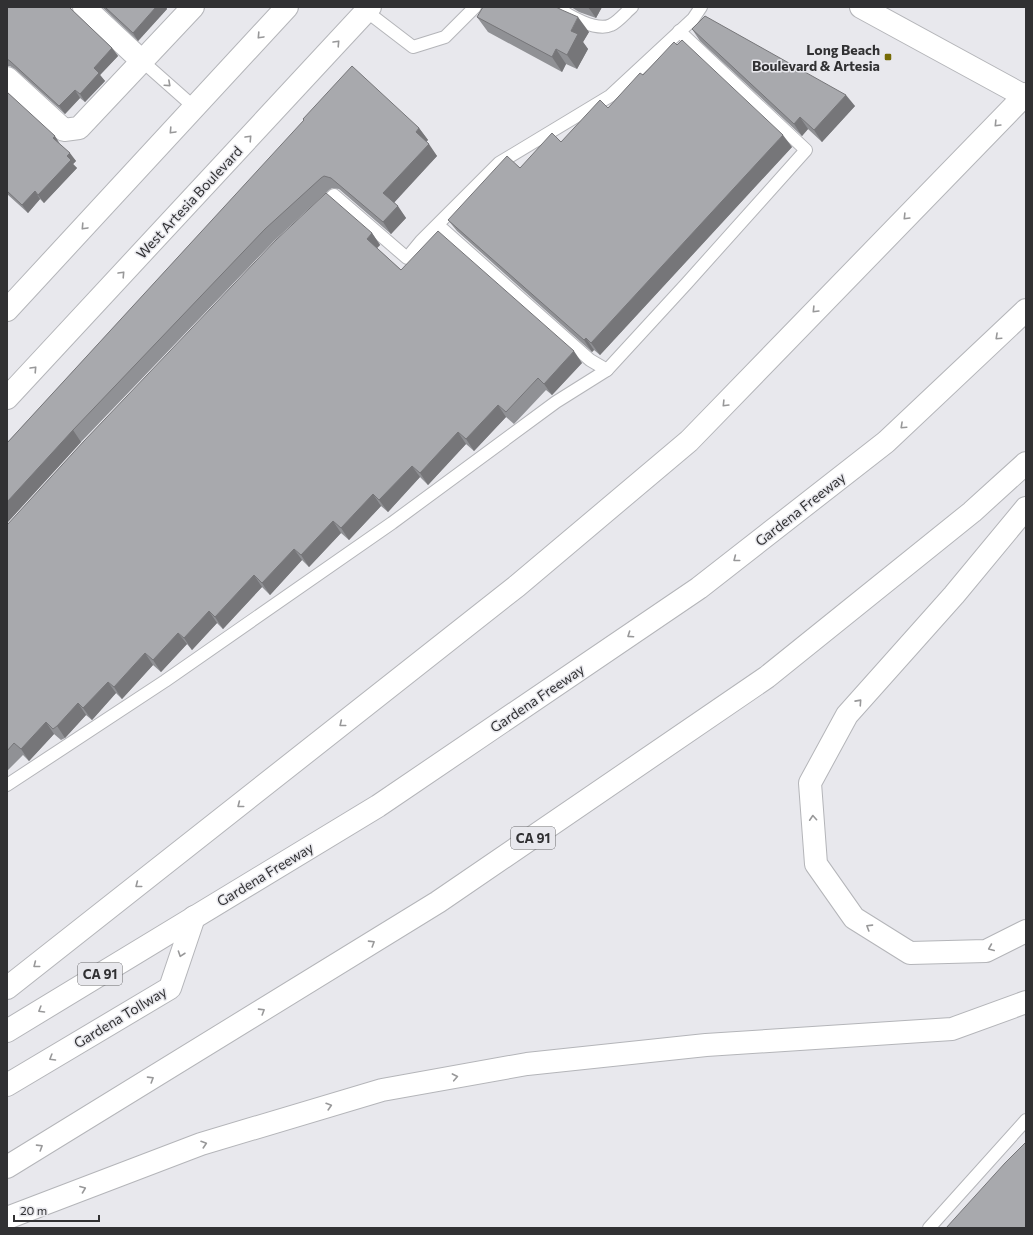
<svg xmlns="http://www.w3.org/2000/svg" width="1033" height="1235" viewBox="0 0 1033 1235" font-family="Commissioner,sans-serif">
  <style>
    .lines { fill: none; stroke-linecap: round; stroke-linejoin: round }
    .lane-casing { stroke: #b4b5b9; stroke-width: 14 }
    .street-casing { stroke: #b4b5b9; stroke-width: 24 }
    .primary-casing { stroke: #b4b5b9; stroke-width: 24 }
    .highway-casing { stroke: #b4b5b9; stroke-width: 24 }
    .lane { stroke: #fff; stroke-width: 12 }
    .street { stroke: #fff; stroke-width: 22 }
    .primary { stroke: #fff; stroke-width: 22 }
    .highway { stroke: #fff; stroke-width: 22 }
    .wall { fill: #909195 }
    .shaded-wall { fill: #767679 }
    .building { fill: #a8a9ad; stroke: #767679 }
    .oneway { stroke: #989899 }
    .poi-dot { fill: #766b05; stroke: #e8e8ed; stroke-width: 1.5 }
    .labels { text-anchor: middle; dominant-baseline: central; stroke-width: 3; stroke-linejoin: round; paint-order: stroke }
    .shield { fill: #e8e8ed; stroke: #68686b; stroke-width: 1 }
    .shield-label { font-size: 13px; font-weight: bold; fill: #313133 }
    .poi-label { font-size: 14px; font-weight: bold; fill: #313133; stroke: #e8e8ed; text-anchor: end }
    .street-label { font-size: 14px; fill: #313133; stroke: #e8e8ed }
  </style>
  <rect width="100%" height="100%" fill="#e8e8ed"/>
  <g class="lines">
    <g class="lane-casing">
      <g id="lane">
        <path d="M557 7C568 16 597 32 611 25 618 22 626 12 632 7"/>
        <path d="M366 11 413 47 445 37 475 7"/>
        <path d="M142 61 194 107"/>
        <path d="M320 208 334 195 407 258 421 241 499 163 610 96 693 19 701 7"/>
        <path d="M438 225 590 360 607 370 687 283 806 150 679 31"/>
        <path d="M7 785 165 681 392 523 556 402 607 370"/>
        <path d="M929 1228 1026 1120"/>
      </g>
    </g>
    <g class="street-casing">
      <g id="street">
        <path d="M84 7 142 61"/>
        <path d="M7 78 64 130 79 128 193 7"/>
      </g>
    </g>
    <g class="primary-casing">
      <g id="primary">
        <path d="M861 7 1026 97"/>
        <path d="M7 310 287 7"/>
        <path d="M7 398 370 7"/>
      </g>
    </g>
    <g class="highway-casing">
      <g id="highway">
        <path d="M1026 508 954 595 847 715 810 783 816 864 854 918 910 953 986 951 1026 931"/>
        <path d="M7 988 517 586 689 441 1026 94"/>
        <path d="M7 1031 378 806 699 588 886 442 1026 310"/>
        <path d="M7 1085 170 988 194 917"/>
        <path d="M7 1167 438 902 767 677 972 512 1026 463"/>
        <path d="M7 1218 201 1144 382 1090 527 1064 706 1045 952 1029 1026 1002"/>
      </g>
    </g>
    <use href="#lane" class="lane"/>
    <use href="#street" class="street"/>
    <use href="#primary" class="primary"/>
    <use href="#highway" class="highway"/>
  </g>
  <g class="wall">
    <path d="M7 7 72 10 112 48 118 56 100 75 105 81 85 102 80 98 65 114 15 69 10 66H7Z"/>
    <path d="M102 7H166L167 9 138 41Z"/>
    <path d="M571 7H602L596 18 579 12Z"/>
    <path d="M477 17 589 32 583 42 588 49 577 69 566 64 562 72 488 32Z"/>
    <path d="M692 29 855 106 822 142 808 129 802 136 700 41Z"/>
    <path d="M643 75 792 147 600 355 594 350 592 352 457 231 448 220 520 168 561 142 608 108Z"/>
    <path d="M7 92 60 144 76 161 73 164 77 168 44 203 40 199 28 213 7 194Z"/>
    <path d="M303 119 419 128 428 140 426 142 437 156 394 202 406 218 391 234 339 189 332 188 329 190 274 241 81 442 7 523V443L304 121Z"/>
    <path d="M372 233 380 245 377 248 401 270 582 363 552 395 546 390 514 424 506 417 474 451 466 444 428 485 420 477 388 512 381 506 349 540 341 533 309 567 302 560 270 595 262 587 223 629 217 623 192 650 187 644 161 672 153 665 122 699 116 693 92 720 86 715 65 738 61 740 54 734 29 761 23 755 7 771V525Z"/>
  </g>
  <g class="shaded-wall">
    <path d="M156 7H166L167 9 138 41 133 33Z"/>
    <path d="M588 7H602L596 18Z"/>
    <path d="M578 17 589 32 583 42 588 49 577 69 567 55 571 31Z"/>
    <path d="M112 48 118 56 100 75 105 81 85 102 80 94 94 68Z"/>
    <path d="M556 49 566 64 562 72 552 57Z"/>
    <path d="M75 90 80 98 65 114 59 106Z"/>
    <path d="M846 95 855 106 822 142 814 130Z"/>
    <path d="M800 117 808 129 802 136 794 124Z"/>
    <path d="M419 128 428 140 424 144 416 132Z"/>
    <path d="M783 135 792 147 600 355 591 343Z"/>
    <path d="M55 136 60 144 53 138Z"/>
    <path d="M429 144 437 156 392 205 383 193Z"/>
    <path d="M70 153 76 161 73 164 77 168 44 203 38 195Z"/>
    <path d="M35 191 40 199 28 213 22 205Z"/>
    <path d="M398 206 406 218 391 234 383 222Z"/>
    <path d="M372 233 380 245 375 250 367 239Z"/>
    <path d="M586 338 594 350 592 352 584 340Z"/>
    <path d="M574 351 582 363 552 395 544 384Z"/>
    <path d="M498 405 506 417 474 451 466 439Z"/>
    <path d="M73 430 81 442 7 523V502Z"/>
    <path d="M458 432 466 444 428 485 420 473Z"/>
    <path d="M412 466 420 477 388 512 379 500Z"/>
    <path d="M373 494 381 506 349 540 341 528Z"/>
    <path d="M333 521 341 533 309 567 301 555Z"/>
    <path d="M294 549 302 560 270 595 262 583Z"/>
    <path d="M254 575 262 587 223 629 215 617Z"/>
    <path d="M209 611 217 623 192 650 184 638Z"/>
    <path d="M178 633 187 644 161 672 153 660Z"/>
    <path d="M145 653 153 665 122 699 114 687Z"/>
    <path d="M108 682 116 693 92 720 83 708Z"/>
    <path d="M78 703 86 715 65 738 57 726Z"/>
    <path d="M46 722 54 734 29 761 21 749Z"/>
  </g>
  <g class="building">
    <path d="M7 7H69L112 48 94 68 99 73 80 94 75 90 59 106 10 61 7 59Z"/>
    <path d="M105 7H156L133 33Z"/>
    <path d="M483 7H556L562 10 578 17 571 31 578 34 567 55 556 49 552 57 477 17Z"/>
    <path d="M705 16 846 95 814 130 800 117 794 124 692 29Z"/>
    <path d="M682 40 783 135 591 343 586 338 584 340 448 220 507 156 520 168 552 133 561 142 600 100 608 108 640 73 643 75 674 42 677 45Z"/>
    <path d="M352 66 419 128 416 132 429 144 383 193 398 206 383 222 331 178 324 176 321 178 265 229 73 430 7 502V443L304 120 303 119Z"/>
    <path d="M7 92 55 136 53 138 70 153 67 156 71 160 38 195 35 191 22 205 7 191Z"/>
    <path d="M326 193 372 233 367 239 401 270 438 231 574 351 544 384 538 378 506 412 498 405 466 439 458 432 420 473 412 466 379 500 373 494 341 528 333 521 301 555 294 549 262 583 254 575 215 617 209 611 184 638 178 633 153 660 145 653 114 687 108 682 83 708 78 703 57 726 53 729 46 722 21 749 14 743 7 751V525L84 441 276 240Z"/>
    <path d="M1026 1142V1228H946L1005 1163Z"/>
  </g>
  <defs><path id="oneway-chevron" d="M-2-3.5L2.5 0L-2 3.5" fill="none" stroke-width="1.6" stroke-linecap="round" stroke-linejoin="round"/></defs>
  <g class="oneway">
    <use href="#oneway-chevron" transform="translate(260 36) rotate(133)"/>
    <use href="#oneway-chevron" transform="translate(337 43) rotate(-47)"/>
    <use href="#oneway-chevron" transform="translate(168 84) rotate(42)"/>
    <use href="#oneway-chevron" transform="translate(997 124) rotate(134)"/>
    <use href="#oneway-chevron" transform="translate(172 131) rotate(133)"/>
    <use href="#oneway-chevron" transform="translate(249 138) rotate(-47)"/>
    <use href="#oneway-chevron" transform="translate(906 217) rotate(134)"/>
    <use href="#oneway-chevron" transform="translate(84 227) rotate(133)"/>
    <use href="#oneway-chevron" transform="translate(122 274) rotate(-47)"/>
    <use href="#oneway-chevron" transform="translate(815 310) rotate(134)"/>
    <use href="#oneway-chevron" transform="translate(998 337) rotate(137)"/>
    <use href="#oneway-chevron" transform="translate(34 369) rotate(-47)"/>
    <use href="#oneway-chevron" transform="translate(725 404) rotate(134)"/>
    <use href="#oneway-chevron" transform="translate(903 426) rotate(137)"/>
    <use href="#oneway-chevron" transform="translate(736 559) rotate(142)"/>
    <use href="#oneway-chevron" transform="translate(630 635) rotate(146)"/>
    <use href="#oneway-chevron" transform="translate(859 702) rotate(-48)"/>
    <use href="#oneway-chevron" transform="translate(342 724) rotate(141)"/>
    <use href="#oneway-chevron" transform="translate(240 805) rotate(142)"/>
    <use href="#oneway-chevron" transform="translate(813 818) rotate(-94)"/>
    <use href="#oneway-chevron" transform="translate(138 885) rotate(142)"/>
    <use href="#oneway-chevron" transform="translate(869 927) rotate(-148)"/>
    <use href="#oneway-chevron" transform="translate(372 943) rotate(-32)"/>
    <use href="#oneway-chevron" transform="translate(991 948) rotate(157)"/>
    <use href="#oneway-chevron" transform="translate(181 954) rotate(109)"/>
    <use href="#oneway-chevron" transform="translate(36 965) rotate(142)"/>
    <use href="#oneway-chevron" transform="translate(41 1010) rotate(149)"/>
    <use href="#oneway-chevron" transform="translate(262 1011) rotate(-32)"/>
    <use href="#oneway-chevron" transform="translate(52 1058) rotate(149)"/>
    <use href="#oneway-chevron" transform="translate(455 1077) rotate(-11)"/>
    <use href="#oneway-chevron" transform="translate(151 1079) rotate(-32)"/>
    <use href="#oneway-chevron" transform="translate(329 1106) rotate(-17)"/>
    <use href="#oneway-chevron" transform="translate(204 1144) rotate(-18)"/>
    <use href="#oneway-chevron" transform="translate(40 1147) rotate(-32)"/>
    <use href="#oneway-chevron" transform="translate(83 1189) rotate(-21)"/>
  </g>
  <rect class="poi-dot" x="884" y="53" width="8" height="8" rx="2"/>
  <g class="labels">
    <g class="shield">
      <rect x="511" y="827" width="44" height="22" rx="3"/>
      <rect x="78" y="963" width="44" height="22" rx="3"/>
    </g>
    <g class="shield-label">
      <text x="533" y="838">CA 91</text>
      <text x="100" y="974">CA 91</text>
    </g>
    <g class="poi-label">
      <text x="880" y="49">Long Beach<tspan x="880" dy="16">Boulevard &amp; Artesia</tspan></text>
    </g>
    <g class="street-label">
      <text transform="translate(189 202) rotate(-47)">West Artesia Boulevard</text>
      <text transform="translate(800 509) rotate(-38)">Gardena Freeway</text>
      <text transform="translate(537 698) rotate(-34)">Gardena Freeway</text>
      <text transform="translate(265 874) rotate(-31)">Gardena Freeway</text>
      <text transform="translate(120 1017) rotate(-31)">Gardena Tollway</text>
    </g>
  </g>
  <rect width="1033" height="1235" fill="none" stroke="#313133" stroke-width="16"/>
  <path d="M14 1215v6h85v-6" fill="none" stroke="#313133" stroke-width="2"/>
  <text x="20" y="1215" font-size="12" fill="#313133" stroke="#e8e8ed" stroke-width="3" paint-order="stroke">20 m</text>
</svg>
